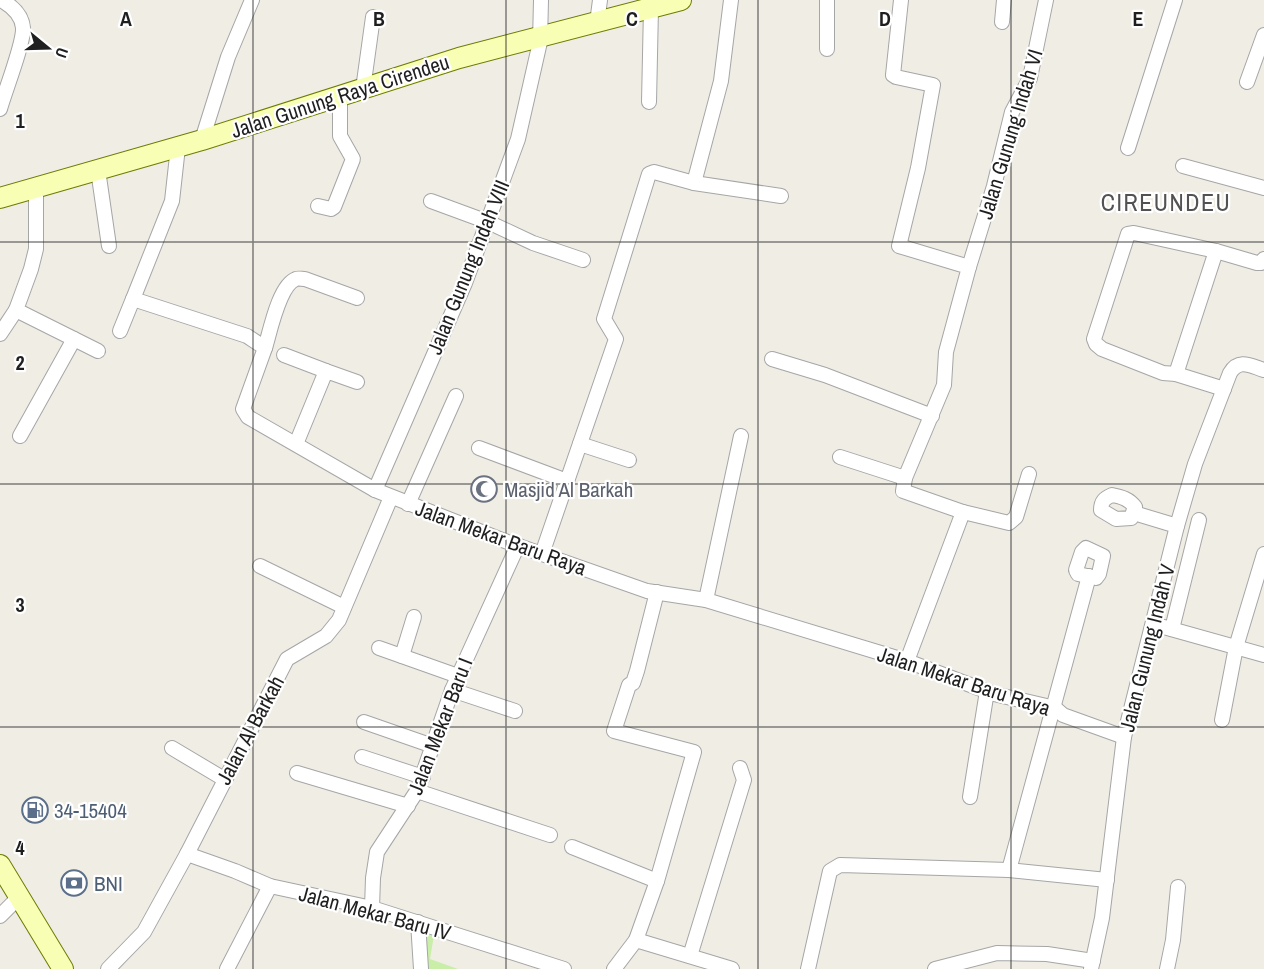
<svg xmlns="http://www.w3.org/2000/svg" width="1264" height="969" viewBox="0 0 1264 969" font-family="'Archivo Narrow',sans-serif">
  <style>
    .grass { fill: #c9eea7 }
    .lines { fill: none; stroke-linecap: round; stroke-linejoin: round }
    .street-casing { stroke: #a6a6a6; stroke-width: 16 }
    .secondary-casing { stroke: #6d7c00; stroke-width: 22 }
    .street { stroke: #fff; stroke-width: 14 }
    .secondary { stroke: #f9feb5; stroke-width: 20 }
    .grid { fill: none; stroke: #1f1f1f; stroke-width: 1.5; stroke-opacity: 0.55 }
    .labels { text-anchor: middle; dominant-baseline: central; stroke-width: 4.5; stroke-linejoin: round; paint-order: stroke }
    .street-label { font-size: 21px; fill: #1f1f1f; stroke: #fff }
    .worship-label { font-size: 21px; fill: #5b616d; stroke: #fff; text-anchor: start }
    .service-label { font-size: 21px; fill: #4e5e75; stroke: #fff; text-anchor: start }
    .quarter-label { font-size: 24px; letter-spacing: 1.5px; fill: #525252; stroke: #fff }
    .grid-label { font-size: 20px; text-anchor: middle; font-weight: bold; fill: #1f1f1f; stroke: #fff; stroke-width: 4.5; stroke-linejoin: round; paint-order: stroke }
  </style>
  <rect width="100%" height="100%" fill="#f0ede5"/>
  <path class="grass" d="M425 933 434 935 430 959 458 969H426Z"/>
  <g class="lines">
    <g class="street-casing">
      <g id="street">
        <path d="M1002 22 1004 0"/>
        <path d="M597 23 600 0"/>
        <path d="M827 49V0"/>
        <path d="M1247 82 1264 35"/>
        <path d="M363 89 373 17"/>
        <path d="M649 102 651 8"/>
        <path d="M0 109C5 91 24 43 23 28 22 15 12 6 1 0"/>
        <path d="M202 140 228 57 252 0"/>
        <path d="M178 147 172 201 133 299 247 336 265 348 243 409 248 417 375 490 502 540 647 591 706 600 907 661 994 694 1055 708 1063 715 1124 737"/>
        <path d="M1128 148 1175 0"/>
        <path d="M1183 166 1264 188"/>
        <path d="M98 170 109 246"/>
        <path d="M694 183 781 196"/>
        <path d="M431 201 488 222 533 243 583 260"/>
        <path d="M318 206 331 209 334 207 353 159 340 136V96"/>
        <path d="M969 267 994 186 1012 112 1030 78 1046 0"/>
        <path d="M120 331 133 299"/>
        <path d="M0 334 16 310"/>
        <path d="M74 339 98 351"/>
        <path d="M265 348C270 332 279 285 296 279 298 278 302 279 305 279L357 298"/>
        <path d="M284 355 326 371"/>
        <path d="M772 359 825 375 932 416"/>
        <path d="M1176 374 1216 251"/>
        <path d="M1224 389 1176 374 1163 373 1102 349 1096 344 1094 339 1128 234 1134 233 1216 251 1257 263H1261L1264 259"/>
        <path d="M20 436 74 339 16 310 31 269 36 249V187"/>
        <path d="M296 444 326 371 357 382"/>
        <path d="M580 444 629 460"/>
        <path d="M479 448 567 481"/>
        <path d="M840 457 905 478 944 385 946 352 969 267 899 246 918 168 933 85 896 77 893 75 901 0"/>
        <path d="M905 478 903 491 963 512 1009 523 1016 517 1029 474"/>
        <path d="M375 490 465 283 518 139 540 42 541 0"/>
        <path d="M1112 495C1122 497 1129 499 1135 507L1131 518 1116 519 1101 510C1101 501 1105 498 1112 495Z"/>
        <path d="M408 504 456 396"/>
        <path d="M1134 513 1177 526"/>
        <path d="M1086 548 1103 556 1099 574 1096 578 1078 574 1076 570 1082 552Z"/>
        <path d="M542 554 616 339 604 319 649 174 654 172 694 183 721 81 731 0"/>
        <path d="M260 566 344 607"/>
        <path d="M706 600 741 436"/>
        <path d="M1153 624 1264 655"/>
        <path d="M1172 629 1199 520"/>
        <path d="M379 648 458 676"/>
        <path d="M402 656 414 617"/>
        <path d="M907 661 963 512"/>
        <path d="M452 690 515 711"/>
        <path d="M1222 720 1236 647 1264 554"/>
        <path d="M364 722 433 746"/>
        <path d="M172 748 224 779"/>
        <path d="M362 757 423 777"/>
        <path d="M297 773 408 806"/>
        <path d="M417 791 550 835"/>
        <path d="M970 797 987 691"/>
        <path d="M572 847 657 881"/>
        <path d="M187 854 235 871 270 886 372 908 564 969"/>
        <path d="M1009 870 1089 576"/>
        <path d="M372 908 373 878 377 852 417 791 452 690 518 545"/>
        <path d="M0 916 19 897"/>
        <path d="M418 922 421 969"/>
        <path d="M636 940 657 881 694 752 614 731 629 685 633 683 637 671 657 592"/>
        <path d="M690 956 744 780 740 768"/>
        <path d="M108 969 144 932 187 854 287 659 326 636 339 620 391 497"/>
        <path d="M227 969 270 886"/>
        <path d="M614 969 636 940 732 969"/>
        <path d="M808 969 830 871 840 865 1009 870 1107 880"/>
        <path d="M935 969 997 953 1047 954 1093 961"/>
        <path d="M1091 969 1102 918 1124 737 1177 526 1195 464 1230 373C1239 358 1251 366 1264 370"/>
        <path d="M1167 969 1173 940 1178 887"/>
      </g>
    </g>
    <g class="secondary-casing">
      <g id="secondary">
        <path d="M0 198 202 140 459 58 681 0"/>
        <path d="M0 865 63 969"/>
      </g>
    </g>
    <use href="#street" class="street"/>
    <use href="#secondary" class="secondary"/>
  </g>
  <path class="grid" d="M253 0V969M506 0V969M758 0V969M1011 0V969M0 242H1264M0 484H1264M0 727H1264"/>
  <defs>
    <g id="mosque-ring" transform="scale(1.35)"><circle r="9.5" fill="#fff" stroke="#6b7280" stroke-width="1.5"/><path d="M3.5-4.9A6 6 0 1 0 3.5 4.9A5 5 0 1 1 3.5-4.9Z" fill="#6b7280"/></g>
    <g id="fuel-ring" transform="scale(1.35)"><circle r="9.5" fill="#fff" stroke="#5c6f8a" stroke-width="1.5"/><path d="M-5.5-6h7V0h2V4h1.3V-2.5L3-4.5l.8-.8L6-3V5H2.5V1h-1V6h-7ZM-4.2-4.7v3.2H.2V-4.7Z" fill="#5c6f8a"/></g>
    <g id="bank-ring" transform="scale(1.35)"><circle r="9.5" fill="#fff" stroke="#5c6f8a" stroke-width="1.5"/><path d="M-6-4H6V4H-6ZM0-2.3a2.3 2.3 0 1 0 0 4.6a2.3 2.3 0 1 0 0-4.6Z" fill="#5c6f8a"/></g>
  </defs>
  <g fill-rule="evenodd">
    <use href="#mosque-ring" x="484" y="489"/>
    <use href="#fuel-ring" x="35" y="810"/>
    <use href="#bank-ring" x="74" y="883"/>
  </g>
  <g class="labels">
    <g class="street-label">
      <text transform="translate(340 96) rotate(-18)">Jalan Gunung Raya Cirendeu</text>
      <text transform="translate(1010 134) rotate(-73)">Jalan Gunung Indah VI</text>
      <text transform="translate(468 267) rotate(-68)">Jalan Gunung Indah VIII</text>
      <text transform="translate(501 538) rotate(20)">Jalan Mekar Baru Raya</text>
      <text transform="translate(1147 648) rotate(-76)">Jalan Gunung Indah V</text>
      <text transform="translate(964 681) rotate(18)">Jalan Mekar Baru Raya</text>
      <text transform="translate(440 726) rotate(-69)">Jalan Mekar Baru I</text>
      <text transform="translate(250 730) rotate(-62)">Jalan Al Barkah</text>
      <text transform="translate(375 913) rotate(15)">Jalan Mekar Baru IV</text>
    </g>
    <g class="worship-label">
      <text x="504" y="489">Masjid Al Barkah</text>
    </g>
    <g class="service-label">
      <text x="54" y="810">34-15404</text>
      <text x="94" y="883">BNI</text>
    </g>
    <g class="quarter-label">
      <text x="1166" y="202">CIREUNDEU</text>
    </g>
  </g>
  <g class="grid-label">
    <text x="126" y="26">A</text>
    <text x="379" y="26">B</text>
    <text x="632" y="26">C</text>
    <text x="885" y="26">D</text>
    <text x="1138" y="26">E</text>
    <text x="20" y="128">1</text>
    <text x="20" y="370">2</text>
    <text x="20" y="612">3</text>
    <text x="20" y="855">4</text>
  </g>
  <g transform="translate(48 48) rotate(109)" stroke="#ffffff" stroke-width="4.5" paint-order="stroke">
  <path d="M0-4.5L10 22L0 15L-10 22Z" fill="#1f1f1f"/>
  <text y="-9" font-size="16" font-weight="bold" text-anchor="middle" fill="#1f1f1f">U</text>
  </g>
</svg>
